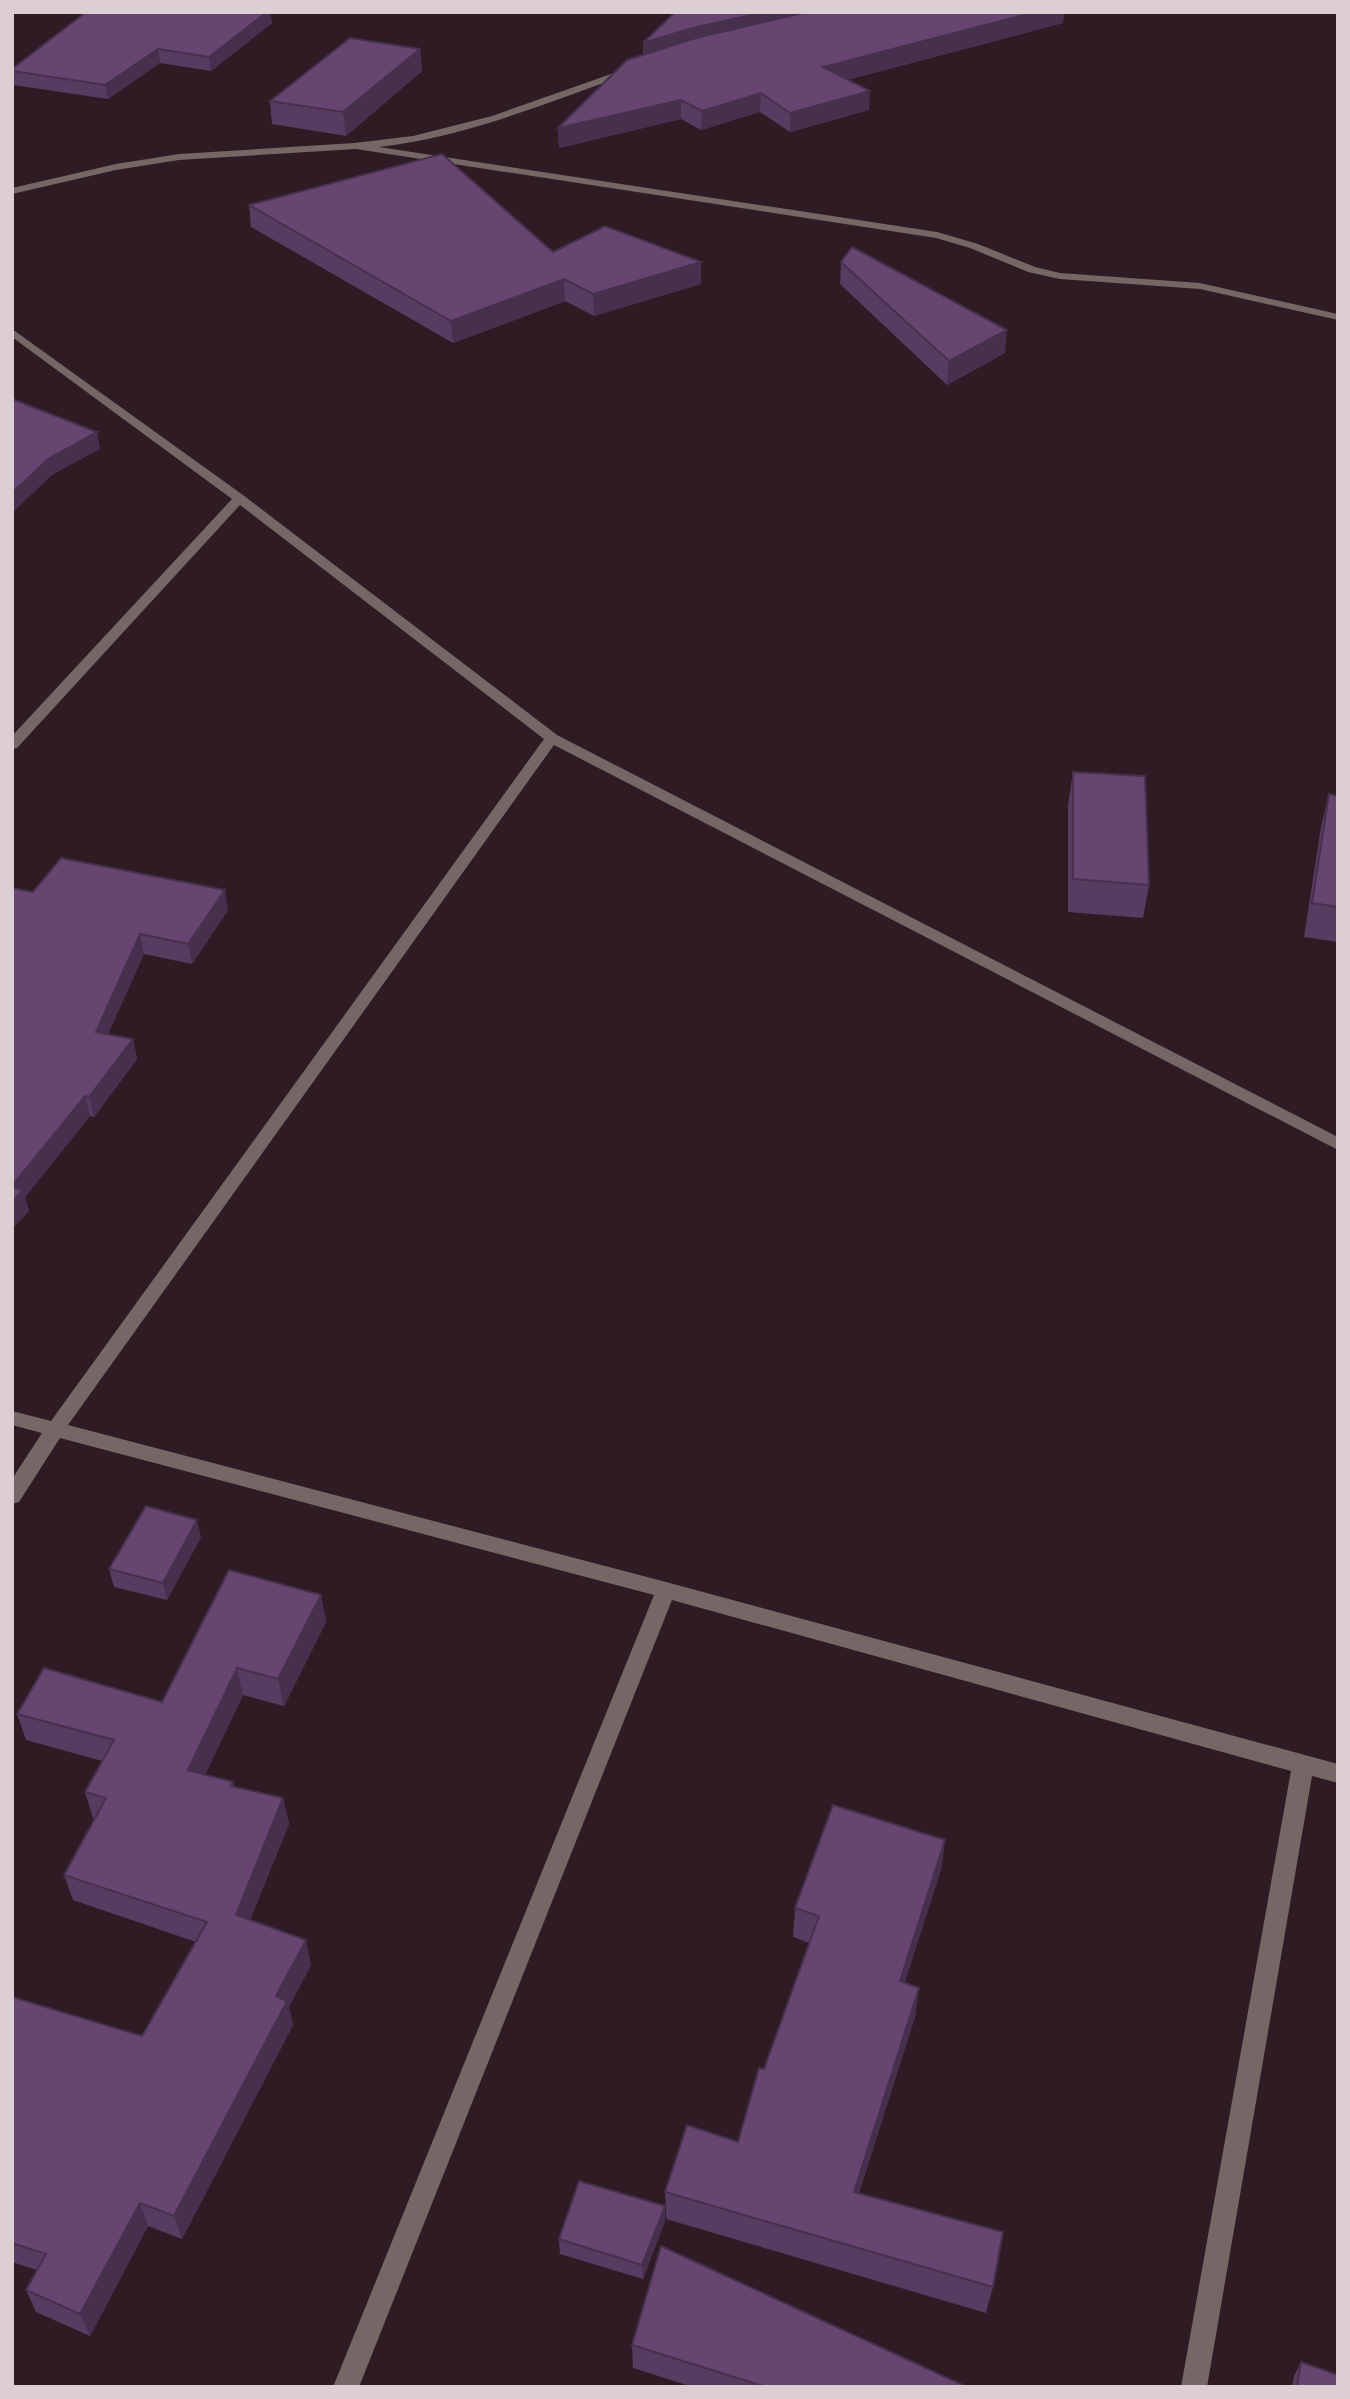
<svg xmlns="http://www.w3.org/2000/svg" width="1350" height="2399" viewBox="0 0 1350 2399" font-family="Manrope,sans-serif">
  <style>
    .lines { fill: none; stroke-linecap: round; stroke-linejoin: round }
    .minor { fill: #746766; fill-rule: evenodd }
    .wall { fill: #583b60 }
    .shaded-wall { fill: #47304e }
    .building { fill: #664570; stroke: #47304e; stroke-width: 2 }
  </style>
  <rect width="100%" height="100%" fill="#2f1b24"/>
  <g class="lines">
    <g class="minor">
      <path d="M631 67 636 70 634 72C551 101 468 137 379 147L937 232 978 244 1035 267 1060 273 1200 283 1338 314V320L1200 289 1060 279 1028 272 970 248 936 238 356 149 179 160 116 170 12 194V188L116 164 179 154 354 143 413 136 492 116Z"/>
      <path d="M12 329 243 495 557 735 1338 1137V1150L554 745 68 1425 666 1582 1338 1764V1783L1312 1776 1207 2387H1181L1291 1771 672 1600 359 2387H333L654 1595 60 1438 19 1502 12 1504V1479L42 1433 12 1425V1411L51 1421 544 739 240 505 17 748 12 749V736L232 499 12 337Z"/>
    </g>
  </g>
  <g class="wall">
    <path d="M86 12H270L272 23 211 71 160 63 108 99 13 85 12 69Z"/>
    <path d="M675 12H1064L1063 23 847 80 869 110 790 132 760 112 701 130 681 119 559 148 558 128 643 54V43Z"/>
    <path d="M420 49 422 71 346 136 272 124 270 101Z"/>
    <path d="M249 205 553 252 701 284 594 316 565 301 453 343 251 227Z"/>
    <path d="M841 262 1005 353 947 385 840 284Z"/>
    <path d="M1073 772 1149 885 1143 918 1068 912V805Z"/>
    <path d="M1329 794 1338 796V942L1304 937 1321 827Z"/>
    <path d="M12 888 33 892 228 910 192 964 144 954 108 1034 133 1039 137 1059 94 1117 90 1116 25 1197 29 1211 12 1229Z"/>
    <path d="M201 1537 167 1600 114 1587 109 1569Z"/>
    <path d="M321 1595 326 1622 284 1706 243 1695 205 1775 233 1782 234 1787 283 1798 289 1824 250 1920 311 1965 289 2007 293 2025 182 2239 148 2226 90 2336 36 2312 26 2290 37 2270 12 2262V1996L142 2036 196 1942 73 1900 64 1875 95 1819 93 1818 85 1792 102 1761 26 1740 17 1714 162 1702Z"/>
    <path d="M945 1840 941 1870 904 1983 919 1988 915 2017 859 2193 993 2287 986 2313 666 2219 665 2192 738 2142 809 1943 793 1937 795 1908Z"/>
    <path d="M665 2206V2221L643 2279 560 2254 559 2239Z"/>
    <path d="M632 2345 967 2387H693L633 2368Z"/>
    <path d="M1301 2362 1338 2387H1292L1294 2376Z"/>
  </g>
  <g class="shaded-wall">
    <path d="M267 12H270L272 23 211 71 209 57Z"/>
    <path d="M764 12H844L643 62V43L689 29Z"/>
    <path d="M1035 12H1064L1063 23 823 86V67Z"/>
    <path d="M158 49 160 63 108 99 105 85Z"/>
    <path d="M420 49 422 71 346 136 343 112Z"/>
    <path d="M870 91 869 110 790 132V113Z"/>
    <path d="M761 93 760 112 701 130 702 111Z"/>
    <path d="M681 100V119L559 148 558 128Z"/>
    <path d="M701 262V284L594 316 593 294Z"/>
    <path d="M564 279 565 301 453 343 451 321Z"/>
    <path d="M1007 330 1005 353 947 385 949 361Z"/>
    <path d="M97 432 100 449 52 475 12 513V493L48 459Z"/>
    <path d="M225 890 228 910 192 964 188 944Z"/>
    <path d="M140 934 144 954 100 1052 96 1032Z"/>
    <path d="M133 1039 137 1059 94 1117 89 1097Z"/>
    <path d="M85 1096 90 1116 25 1197 29 1211 12 1229V1186Z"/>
    <path d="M197 1520 201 1537 167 1600 163 1583Z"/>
    <path d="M321 1595 326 1622 284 1706 278 1679Z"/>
    <path d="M237 1668 243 1695 195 1796 188 1770Z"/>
    <path d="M283 1798 289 1824 242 1940 236 1915Z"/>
    <path d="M945 1840 941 1870 896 2010 900 1981Z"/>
    <path d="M306 1940 311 1965 289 2007 293 2025 182 2239 174 2216 276 1996Z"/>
    <path d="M919 1988 915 2017 851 2218 854 2192Z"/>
    <path d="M140 2203 148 2226 90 2336 80 2314Z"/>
    <path d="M665 2206V2221L643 2279 642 2265Z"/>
  </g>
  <g class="building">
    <path d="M86 12H267L209 57 158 49 105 85 12 71V69Z"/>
    <path d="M675 12H764L689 29 643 43Z"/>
    <path d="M807 12H1035L823 67 870 91 790 113 761 93 702 111 681 100 558 128 627 60 696 38Z"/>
    <path d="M350 38 420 49 343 112 270 101Z"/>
    <path d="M442 154 553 252 605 226 701 262 593 294 564 279 451 321 249 205Z"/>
    <path d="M852 247 1007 330 949 361 841 262Z"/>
    <path d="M12 399 97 432 48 459 12 493Z"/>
    <path d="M1073 772 1145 776 1149 885 1073 879Z"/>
    <path d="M1329 794 1338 796V907L1312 903Z"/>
    <path d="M61 858 225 890 188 944 140 934 96 1032 133 1039 89 1097 85 1096 12 1186V888L33 892Z"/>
    <path d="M12 1187 23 1190 12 1202Z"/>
    <path d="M146 1506 197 1520 163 1583 109 1569Z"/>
    <path d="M229 1570 321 1595 278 1679 237 1668 188 1770 233 1782 231 1786 283 1798 236 1915 306 1940 276 1996 287 2001 174 2216 140 2203 80 2314 26 2290 46 2254 12 2243V1997L142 2036 207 1922 64 1875 106 1798 85 1792 114 1740 17 1714 44 1668 162 1702Z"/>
    <path d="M833 1805 945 1840 900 1981 919 1988 854 2192 1003 2232 993 2287 665 2192 687 2125 738 2142 759 2068 764 2069 819 1916 795 1908Z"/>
    <path d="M579 2181 665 2206 642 2265 559 2239Z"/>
    <path d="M661 2246 967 2387H766L632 2345Z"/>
    <path d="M1301 2362 1338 2375V2387H1297Z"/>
  </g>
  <rect width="1350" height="2399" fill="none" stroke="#ddced4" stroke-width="28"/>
</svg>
